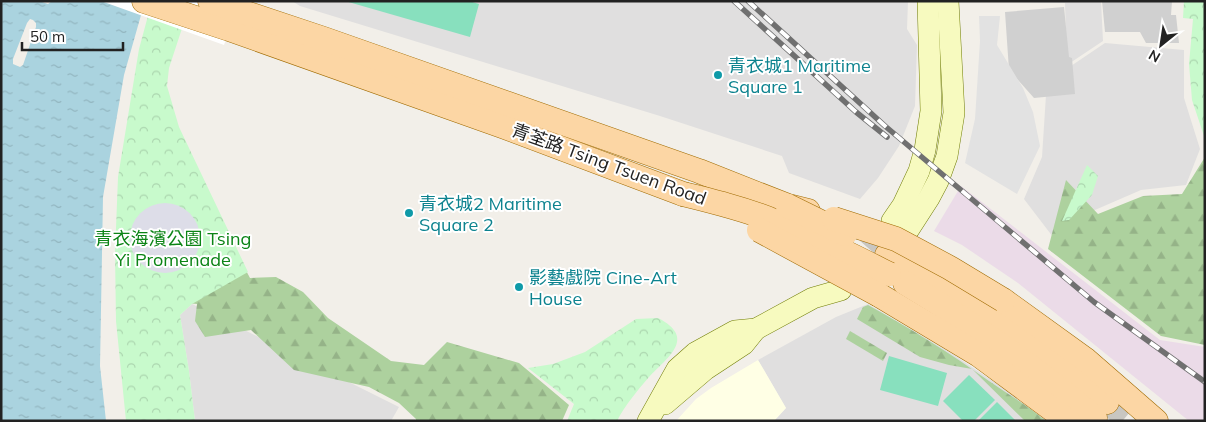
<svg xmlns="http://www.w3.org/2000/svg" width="1206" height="422" viewBox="0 0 1206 422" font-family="Mulish,'Noto Sans TC',sans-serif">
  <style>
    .residential { fill: #e0dfdf }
    .education { fill: #ffffe5 }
    .religious { fill: #d0d0d0 }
    .railway { fill: #ebdbe8 }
    .forest { fill: url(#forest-firs) }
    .park { fill: url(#park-crowns) }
    .pitch { fill: #88e0be }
    .parking { fill: #e2e2e2 }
    .plaza { fill: #dddde8 }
    .water { fill: url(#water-ripples); fill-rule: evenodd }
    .pier { fill: #fff }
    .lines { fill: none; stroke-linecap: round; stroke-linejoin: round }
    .secondary-tunnel { stroke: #c8c6c1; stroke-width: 21; stroke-dasharray: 21 11; stroke-linecap: butt }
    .primary-tunnel { stroke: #c8c6c1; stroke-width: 24; stroke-dasharray: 24 12; stroke-linecap: butt }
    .secondary-casing { stroke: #707d05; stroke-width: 22 }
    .primary-casing { stroke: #a06b00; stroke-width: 25 }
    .secondary { stroke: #f7fabf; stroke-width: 21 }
    .primary { stroke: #fcd6a4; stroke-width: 24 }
    .rail-casing { stroke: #707070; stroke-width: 5.5 }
    .rail { stroke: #fff; stroke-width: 4; stroke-dasharray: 11; stroke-linecap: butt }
    .primary-bridge-casing { stroke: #a06b00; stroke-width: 25; stroke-linecap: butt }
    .primary-bridge { stroke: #fcd6a4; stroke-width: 24 }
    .culture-dot { fill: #0f9aa8; stroke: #fff; stroke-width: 2 }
    .labels { text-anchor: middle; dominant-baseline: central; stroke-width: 4; stroke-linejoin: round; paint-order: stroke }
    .culture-label { font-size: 18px; fill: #0d838f; stroke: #fff; text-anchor: start }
    .street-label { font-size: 18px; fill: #222; stroke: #fff }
    .park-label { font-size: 18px; fill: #0c8416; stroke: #fff }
  </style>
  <defs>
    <pattern id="forest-firs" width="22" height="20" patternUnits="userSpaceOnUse" patternTransform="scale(1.25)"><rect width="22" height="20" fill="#add19e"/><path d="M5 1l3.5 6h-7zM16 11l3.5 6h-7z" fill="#95b388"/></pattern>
    <pattern id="park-crowns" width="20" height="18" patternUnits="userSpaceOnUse" patternTransform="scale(1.25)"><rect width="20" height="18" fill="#c8facc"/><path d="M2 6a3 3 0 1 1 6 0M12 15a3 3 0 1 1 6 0" fill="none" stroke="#acd6af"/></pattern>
    <pattern id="water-ripples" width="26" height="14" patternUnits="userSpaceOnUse" patternTransform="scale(1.25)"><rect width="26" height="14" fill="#aad3df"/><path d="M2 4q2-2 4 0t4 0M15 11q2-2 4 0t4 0" fill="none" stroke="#92b5bf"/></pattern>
  </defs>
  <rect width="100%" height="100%" fill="#f2efe9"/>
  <g class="residential">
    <path d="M292 1H908L907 29 917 45 915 106 899 146 878 178 860 199 789 173 782 156 660 116 300 6Z"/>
    <path d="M976 1H1101L1103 41 1067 65 1065 3Z"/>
    <path d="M1105 43 1184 50V98L1200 149 1186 185 1141 190 1088 213 1053 237 1024 199 1042 157 1046 95 1068 68Z"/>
    <path d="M192 304 399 407 391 421H195L189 371 180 315Z"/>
    <path d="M868 304 954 355 1003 388 1048 421H774L786 408 758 360 836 317Z"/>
  </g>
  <path class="education" d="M758 360 786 408 774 421H676L696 399 711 388Z"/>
  <g class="religious">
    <path d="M1102 1H1172L1171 15H1176L1179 43H1146L1140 32H1105Z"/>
    <path d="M1064 7 1069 57 1072 58 1075 94 1034 98 1009 70 1005 12Z"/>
  </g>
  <path class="railway" d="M961 186 1160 340 1205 347V421H1189L1018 283 962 245 934 231Z"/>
  <g class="forest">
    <path d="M1205 157V345L1161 336 1048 249 1066 180 1098 214 1143 196 1182 194Z"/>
    <path d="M210 203 250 278 276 277 303 292 328 318 391 361 424 365 447 342 519 363 569 405 562 421H416V419L399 403 369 387 294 370 251 330 205 337 195 321 197 304 140 299Z"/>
    <path d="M868 305C910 328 950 353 989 381 1008 394 1028 406 1046 421H1025L972 369 949 365 920 357 857 319 863 307Z"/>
    <path d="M850 331 887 353 883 361 846 339Z"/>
  </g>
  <g class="park">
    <path d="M152 1H191L169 68 167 86 179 127 248 272 192 304 180 315 189 371 195 421H126L116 321 115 253 118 177 139 49Z"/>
    <path d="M1184 1H1205V139L1192 100 1189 64 1193 19 1183 18Z"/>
    <path d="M1087 165 1098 176 1092 195 1069 220 1062 221Z"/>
    <path d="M658 318C697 338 668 357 649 377 638 390 625 405 617 421H567L574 404 528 368 553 364 585 352 636 319Z"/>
  </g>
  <g class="pitch">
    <path d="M345 1H469L479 4 470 37Z"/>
    <path d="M889 356 947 373 938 406 880 390Z"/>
    <path d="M969 375 995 400 974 421H963L943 401Z"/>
    <path d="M997 402 1016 421H978Z"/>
  </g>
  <path class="parking" d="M979 16H1000L997 45 1023 88 1033 112 1040 146 1017 194 965 163 975 119 980 41Z"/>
  <circle class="plaza" cx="165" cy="238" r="35"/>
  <path class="water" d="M1 1H39L48 4 52 1H145L124 75 103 197 100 366 106 421H1ZM30 19 33 20 36 23V27L23 65 20 67 13 64V59L27 23Z"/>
  <path class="pier" d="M101 1H239L224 45Z"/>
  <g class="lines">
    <path class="secondary-tunnel" d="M844 269 867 249 890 223"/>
    <path class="primary-tunnel" d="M1107 402 1130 421"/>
    <g class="secondary-casing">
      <g id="secondary">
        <path d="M892 221 903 205 919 171 925 150 931 111 928 1"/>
        <path d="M909 229 929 198 938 181 947 156 954 113 948 1"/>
        <path d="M665 404 706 369 744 344 756 329"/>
        <path d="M648 421 677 369 695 353 735 331 756 329 813 298 841 290"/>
      </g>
    </g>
    <g class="primary-casing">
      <g id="primary">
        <path d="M144 1 229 29 502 126 683 194"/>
        <path d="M210 1 324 39 699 171 788 206 808 211"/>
        <path d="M887 255 958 295 1018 335 1107 402"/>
        <path d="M905 283C972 323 1035 367 1095 418"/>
        <path d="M879 295 979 355 1068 421"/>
        <path d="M1003 300 1086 360 1156 421"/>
      </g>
    </g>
    <use href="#secondary" class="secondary"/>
    <use href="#primary" class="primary"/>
    <g class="rail-casing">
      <g id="rail">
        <path d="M734 1 856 112 887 137"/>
        <path d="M748 1 885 126 1094 302 1205 382"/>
      </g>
    </g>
    <use href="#rail" class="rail"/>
    <g class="primary-bridge-casing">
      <g id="primary-bridge">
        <path d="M683 194C712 201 741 208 769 219 810 234 849 254 889 274"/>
        <path d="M788 206 845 234"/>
        <path d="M834 219 896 239 950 268 1003 300"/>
        <path d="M759 230 879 295"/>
      </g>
    </g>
    <use href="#primary-bridge" class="primary-bridge"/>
  </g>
  <g class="culture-dot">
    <circle cx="718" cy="75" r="5"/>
    <circle cx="409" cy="213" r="5"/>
    <circle cx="519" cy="287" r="5"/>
  </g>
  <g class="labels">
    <g class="culture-label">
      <text x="728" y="65">青衣城1 Maritime<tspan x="728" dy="21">Square 1</tspan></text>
      <text x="419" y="203">青衣城2 Maritime<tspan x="419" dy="21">Square 2</tspan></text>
      <text x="529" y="277">影藝戲院 Cine-Art<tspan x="529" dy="21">House</tspan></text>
    </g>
    <g class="street-label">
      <text transform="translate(609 164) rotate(20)">青荃路 Tsing Tsuen Road</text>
    </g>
    <g class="park-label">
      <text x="173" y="238">青衣海濱公園 Tsing<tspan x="173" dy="21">Yi Promenade</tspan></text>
    </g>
  </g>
  <rect width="1206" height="422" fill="none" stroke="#222222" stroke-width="5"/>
  <g transform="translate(1161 45) rotate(210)" stroke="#ffffff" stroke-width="4" paint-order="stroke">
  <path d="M0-4L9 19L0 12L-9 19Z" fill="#222222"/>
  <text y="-8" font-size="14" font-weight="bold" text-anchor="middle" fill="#222222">N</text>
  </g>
  <path d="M22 42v8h101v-8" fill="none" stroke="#222222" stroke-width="2.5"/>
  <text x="30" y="42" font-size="15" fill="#222222" stroke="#ffffff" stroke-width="4" paint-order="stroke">50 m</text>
</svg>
